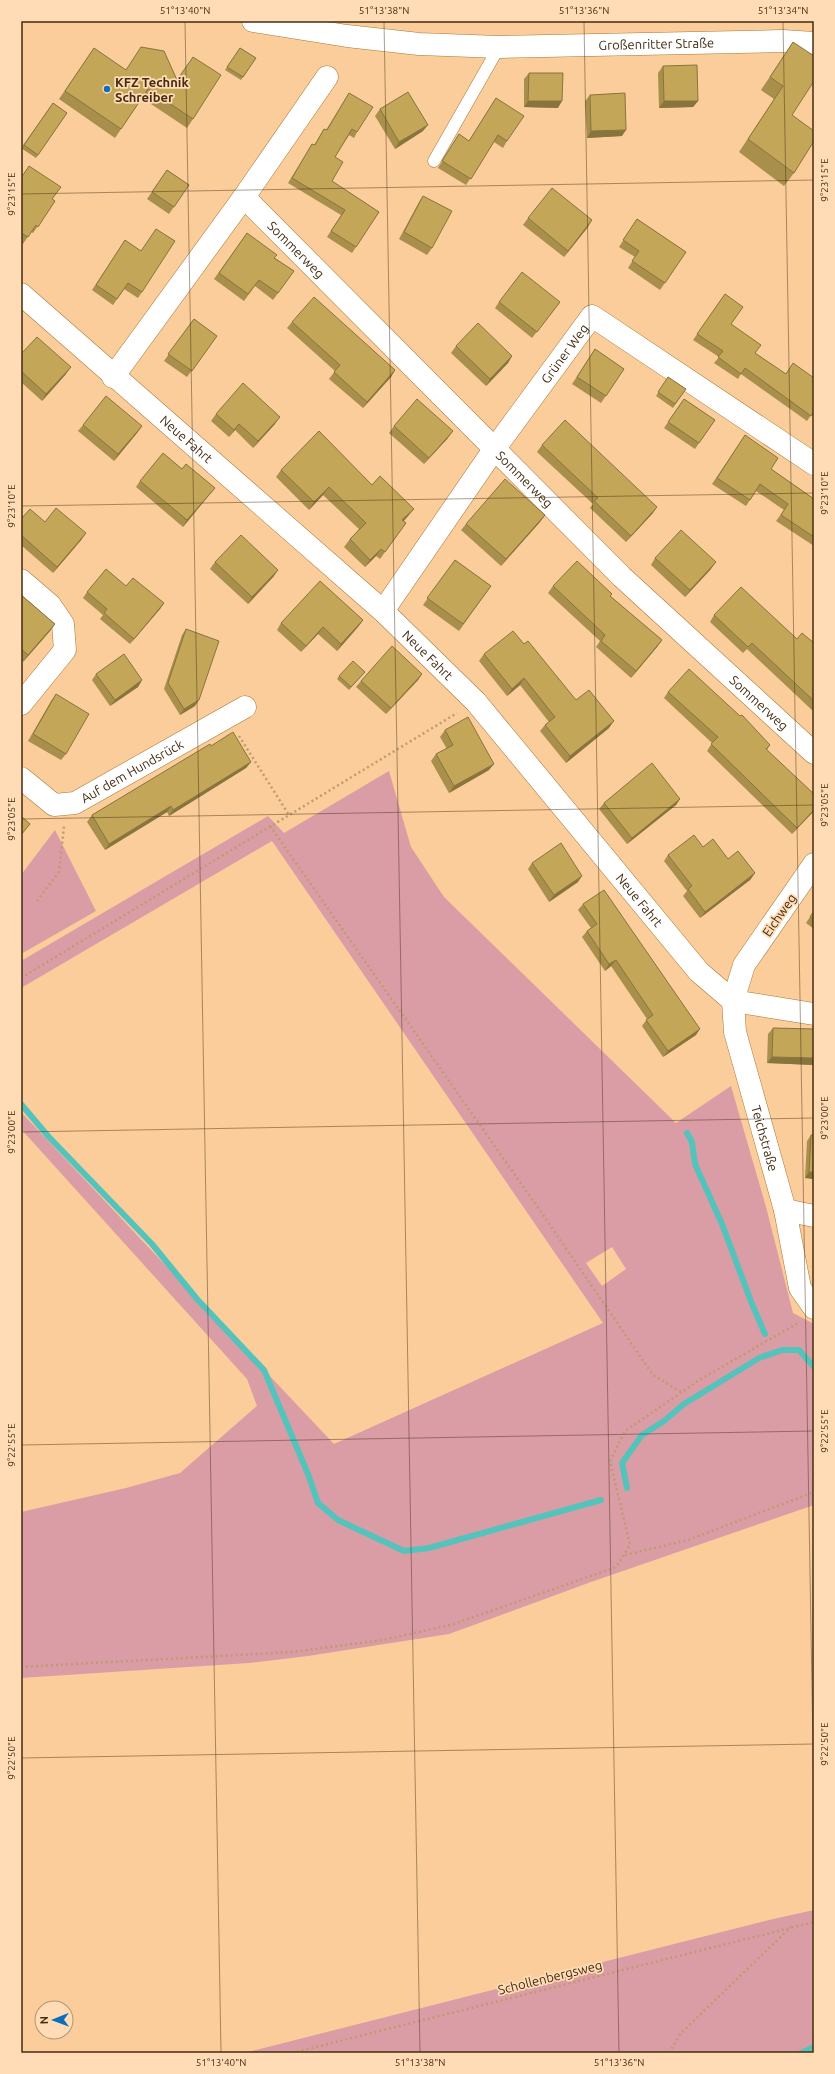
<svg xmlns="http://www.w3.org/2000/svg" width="835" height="2074" viewBox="0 0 835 2074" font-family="Ubuntu,sans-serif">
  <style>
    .green { fill: #da9da6; fill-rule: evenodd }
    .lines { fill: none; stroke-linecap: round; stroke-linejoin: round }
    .stream { stroke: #54c3bc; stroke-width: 6 }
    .lane-casing { stroke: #aa7634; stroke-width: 13 }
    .street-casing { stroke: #aa7634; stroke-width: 23 }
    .secondary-casing { stroke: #aa7634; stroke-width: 23 }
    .path { stroke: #c09a6f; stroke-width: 2.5; stroke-dasharray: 2 3; stroke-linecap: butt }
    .lane { stroke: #fff; stroke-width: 12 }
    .street { stroke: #fff; stroke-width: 22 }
    .secondary { stroke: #fff; stroke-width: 22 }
    .wall { fill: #a88f4b }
    .shaded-wall { fill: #88743d }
    .building { fill: #c3a657; stroke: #88743d }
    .ticks { fill: none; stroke: #432c11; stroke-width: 1; stroke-opacity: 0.45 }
    .poi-dot { fill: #0d6fbb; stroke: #ffdcb6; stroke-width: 1.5 }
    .labels { text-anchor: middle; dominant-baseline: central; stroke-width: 3.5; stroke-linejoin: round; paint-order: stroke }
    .street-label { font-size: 13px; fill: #432c11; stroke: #ffdcb6 }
    .poi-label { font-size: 13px; font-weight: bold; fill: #432c11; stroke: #ffdcb6; text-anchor: start }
    .neatline { fill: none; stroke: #432c11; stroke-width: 1.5 }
    .ticks-label { font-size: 10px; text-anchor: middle; fill: #432c11 }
  </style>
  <rect width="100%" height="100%" fill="#facd9a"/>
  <g class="green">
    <path d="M389 771 411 847 444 897 676 1123 731 1086 766 1207 793 1313 814 1324V1505L591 1582 449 1634 308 1656 249 1663 21 1678V1512L126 1488 180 1473 257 1406 247 1379 21 1129V1112L334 1444 603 1323 272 841 21 988V961L268 816 284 833ZM612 1247 626 1269 602 1286 586 1263Z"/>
    <path d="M55 830 96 911 21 954V875Z"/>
    <path d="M814 1910V2053H244L769 1920Z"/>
  </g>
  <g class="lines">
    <g class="stream">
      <path d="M21 1104 48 1136 152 1244 197 1299 264 1370 308 1474 318 1503 338 1520 404 1551 429 1548 601 1500"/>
      <path d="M687 1133 692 1142 695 1164 722 1224 752 1304 765 1334"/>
      <path d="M627 1488 622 1463 642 1435 664 1421 684 1404 759 1358 782 1350H799L814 1367"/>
      <path d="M801 2053 814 2047"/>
    </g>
    <g class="lane-casing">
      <path id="lane" d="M434 161 499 47"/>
    </g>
    <g class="street-casing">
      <g id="street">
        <path id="s1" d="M244 197 622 577 814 753"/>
        <path id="s2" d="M21 294 383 611 476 702 699 972 733 1001 814 1014"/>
        <path d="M113 377 244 197 327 77"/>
        <path d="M21 580 50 605 63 624 65 650 21 704"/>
        <path id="s3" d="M383 611 495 448 592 316 814 464"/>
        <path id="s4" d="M21 778 54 805 75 803 245 707"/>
        <path id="s5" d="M814 864 744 965 733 1001 735 1032 785 1210 800 1288 814 1308"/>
        <path d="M785 1210 814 1216"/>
      </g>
    </g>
    <g class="secondary-casing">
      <g id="secondary">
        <path id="s6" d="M253 21 347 36 419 44 499 47 783 41 814 43"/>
      </g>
    </g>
    <g class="path">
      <path d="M239 736 289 815"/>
      <path d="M270 826 541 1212 653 1375 681 1392"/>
      <path d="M37 901 59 872 64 826"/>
      <path d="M21 978 457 713"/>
      <path d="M625 1555 688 1540 814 1492"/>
      <path d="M21 1667 292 1652 383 1640 454 1624 616 1567 630 1545 610 1461 625 1431 701 1379 798 1323"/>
      <path d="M292 2053 814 1922"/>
      <path d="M669 2053 681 2033 792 1926"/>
    </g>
    <use href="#lane" class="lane"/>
    <use href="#street" class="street"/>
    <use href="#secondary" class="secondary"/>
  </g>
  <g class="wall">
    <path d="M793 42 792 115 794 173 784 186 739 152 774 99 761 90Z"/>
    <path d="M94 48 193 119 187 128 142 98 115 138 59 99Z"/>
    <path d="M240 48 256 58 241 80 225 70Z"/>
    <path d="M663 66 698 101 693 107 659 108 658 73Z"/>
    <path d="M529 73 558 108 524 107V79Z"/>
    <path d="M349 93 357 132 354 138 349 135 335 157 332 181 379 212 352 253 327 237 341 215 288 183 309 149 312 144 314 145 324 129 326 130Z"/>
    <path d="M590 95 622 136 587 138 585 101Z"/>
    <path d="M496 98 507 141 503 148 494 142 466 185 438 168 459 134 469 141Z"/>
    <path d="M53 103 67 113 36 158 21 148Z"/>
    <path d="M380 109 423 131 395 149 375 116Z"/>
    <path d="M167 170 189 185 169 214 147 199Z"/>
    <path d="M21 178 55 201 33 233 31 232 23 244 21 242Z"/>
    <path d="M423 196 432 248 427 255 399 239 419 202Z"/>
    <path d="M528 218 588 227 564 257 523 225Z"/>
    <path d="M637 219 686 252 660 290 628 268 635 257 619 247Z"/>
    <path d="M247 233 275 258 294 271 273 300 255 286 244 301 214 279Z"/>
    <path d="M125 240 142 292 138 298 124 289 113 305 92 290Z"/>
    <path d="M725 294 731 324 755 353 814 411 807 421 741 374 738 379 714 363 719 357 693 340Z"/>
    <path d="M499 302H560L532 338 495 308Z"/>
    <path d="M194 319 217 336 187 377 164 361Z"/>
    <path d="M292 322 395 370 391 377 363 408 329 379 335 371 287 328Z"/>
    <path d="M456 346 512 356 508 363 486 386 451 353Z"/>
    <path d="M595 349 624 369 601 403 572 384Z"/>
    <path d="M21 354 66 374 42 401 21 382Z"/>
    <path d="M668 377 686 389 673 408 656 396Z"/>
    <path d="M684 399 715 420 695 449 664 428Z"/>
    <path d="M216 414 275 424 253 448 235 430 229 437 211 421Z"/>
    <path d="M83 425 142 426 137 433 114 461 78 431Z"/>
    <path d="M394 426 448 438 424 464 389 433Z"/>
    <path d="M745 435 771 469 814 499V546L776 521 784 510 756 491 746 506 712 484Z"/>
    <path d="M542 445 653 513 626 542 590 508 593 504 537 452Z"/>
    <path d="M281 470 372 485 414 509 408 516 404 521 406 523 380 559 376 556 365 567 344 547 350 539 359 529 323 495 309 510 276 477Z"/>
    <path d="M140 481 215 488 210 494 183 527 136 487Z"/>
    <path d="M545 515 540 522 501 566 461 530 466 524Z"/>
    <path d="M21 519 45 522 82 539 53 573 21 545Z"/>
    <path d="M655 558 711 569 685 597 651 565Z"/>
    <path d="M455 560 491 586 459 631 423 605Z"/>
    <path d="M215 562 274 576 248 604 210 569Z"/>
    <path d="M126 586 164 603 160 609 130 644 100 619 103 615 83 598 87 592Z"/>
    <path d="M553 586 610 596 662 640 657 647 631 678 596 647 600 641 548 593Z"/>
    <path d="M21 595 55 624 50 631 23 662 21 660Z"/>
    <path d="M714 615 814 643V712L747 649 743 653 710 622Z"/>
    <path d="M363 620 358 627 337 651 318 634 301 652 277 630 281 623Z"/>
    <path d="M186 629 195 706 180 715 164 689 182 635Z"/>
    <path d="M524 644 576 700 609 728 566 763 540 731 545 725 549 722 520 685 507 696 479 661 484 654Z"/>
    <path d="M365 672 349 690 337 679 339 676Z"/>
    <path d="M96 674 142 680 138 687 110 706 92 680Z"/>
    <path d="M422 674 418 680 386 714 356 687 361 681Z"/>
    <path d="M668 692 770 745 767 750 814 811 792 834 707 751 712 743 664 698Z"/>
    <path d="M56 694 66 754 61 760 28 741 51 701Z"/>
    <path d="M445 730 489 770 449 793 431 761 436 754 447 749 440 737Z"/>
    <path d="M211 746 251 762 246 768 169 816 167 812 105 850 87 822 92 815Z"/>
    <path d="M680 799 676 805 627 844 599 809 604 803Z"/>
    <path d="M703 847 755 873 750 880 700 918 683 896 687 891 664 861 668 855Z"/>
    <path d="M532 863 578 882 549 902 528 869Z"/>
    <path d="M583 904 696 1035 663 1057 642 1026 647 1019 611 966 605 971 582 937 587 931 591 928 578 910Z"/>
    <path d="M814 911V929L806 923Z"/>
    <path d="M773 1028 814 1029V1065L767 1063 768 1034Z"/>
    <path d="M811 1135H814V1179L805 1178 807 1141Z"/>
  </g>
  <g class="shaded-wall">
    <path d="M528 101H562L558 108 524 107Z"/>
    <path d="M664 101H698L693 107 659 108Z"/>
    <path d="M428 125 423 131 395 149 399 142Z"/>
    <path d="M626 130 622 136 587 138 591 131Z"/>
    <path d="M592 220 588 227 564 257 568 251Z"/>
    <path d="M512 356 508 363 486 386 490 379Z"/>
    <path d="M71 367 66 374 42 401 46 394Z"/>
    <path d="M395 370 391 377 363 408 367 402Z"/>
    <path d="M280 417 275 424 253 448 258 441Z"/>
    <path d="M239 424 235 430 229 437 234 430Z"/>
    <path d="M142 426 137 433 114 461 118 454Z"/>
    <path d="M453 431 448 438 424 464 429 458Z"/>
    <path d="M329 487 323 495 309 510 314 502Z"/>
    <path d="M215 488 210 494 183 527 187 520Z"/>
    <path d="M657 507 653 513 626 542 631 536Z"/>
    <path d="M414 509 408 516 397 528 402 520Z"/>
    <path d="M545 515 540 522 501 566 506 559Z"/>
    <path d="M86 533 82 539 53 573 57 567Z"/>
    <path d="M381 549 376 556 365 567 370 560Z"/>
    <path d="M716 562 711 569 685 597 690 590Z"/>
    <path d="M278 570 274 576 248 604 252 597Z"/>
    <path d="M164 603 160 609 130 644 134 639Z"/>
    <path d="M363 620 358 627 337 651 341 644Z"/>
    <path d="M55 624 50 631 23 662 28 655Z"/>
    <path d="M323 627 318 634 301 652 306 646Z"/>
    <path d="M662 640 657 647 631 678 636 671Z"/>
    <path d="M422 674 418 680 386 714 391 708Z"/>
    <path d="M524 678 520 685 507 696 512 689Z"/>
    <path d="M142 680 138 687 110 706 115 700Z"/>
    <path d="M199 700 195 706 180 715 184 709Z"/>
    <path d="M614 721 609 728 566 763 570 756Z"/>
    <path d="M251 762 246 768 169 816 173 810Z"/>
    <path d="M494 764 489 770 449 793 454 786Z"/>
    <path d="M680 799 676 805 627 844 632 838Z"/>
    <path d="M171 806 167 812 105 850 109 844Z"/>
    <path d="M814 810V811L792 834 797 828Z"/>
    <path d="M755 873 750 880 700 918 705 912Z"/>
    <path d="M582 876 578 882 549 902 554 895Z"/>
    <path d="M616 960 611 966 605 971 609 964Z"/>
    <path d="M700 1029 696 1035 663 1057 668 1051Z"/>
    <path d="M772 1057 814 1058V1065L767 1063Z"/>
    <path d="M809 1172H814V1179L805 1178Z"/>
  </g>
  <g class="building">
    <path d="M793 42 814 56V81L792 115 814 131V141L794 173 748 139 783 86 770 77Z"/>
    <path d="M141 47 164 51 177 80 193 57 221 75 193 119 148 89 121 129 65 91 94 48 126 70Z"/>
    <path d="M240 48 256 58 243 77 227 67Z"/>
    <path d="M697 65 698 101H664L663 66Z"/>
    <path d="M529 73H563L562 101H528Z"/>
    <path d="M408 92 428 125 399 142 380 109Z"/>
    <path d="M349 93 373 107 357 132 352 129 335 157 343 162 332 181 379 212 356 247 331 231 345 210 292 178 312 144 315 145 324 129 327 130Z"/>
    <path d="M625 93 626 130 591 131 590 95Z"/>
    <path d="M496 98 524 116 507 141 498 135 471 179 442 161 459 134 469 141Z"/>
    <path d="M53 103 67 113 38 155 24 145Z"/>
    <path d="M29 166 61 187 52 199 55 201 38 227 36 225 28 237 21 233V178Z"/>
    <path d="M167 170 189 185 174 207 152 192Z"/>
    <path d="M552 188 592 220 568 251 528 218Z"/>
    <path d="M423 196 452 211 432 248 404 232Z"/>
    <path d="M637 219 686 252 665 283 632 261 639 251 623 240Z"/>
    <path d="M156 229 175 241 142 292 128 283 117 299 96 285 125 240 141 251Z"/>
    <path d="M247 233 277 255 274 258 294 271 278 293 259 280 248 294 219 273Z"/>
    <path d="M522 272 560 302 537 332 499 302Z"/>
    <path d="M725 294 743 307 731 324 761 345 755 353 786 374 793 363 814 378V411L811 416 745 368 741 374 718 357 723 351 697 334Z"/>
    <path d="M314 297 395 370 367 402 334 372 340 365 292 322Z"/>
    <path d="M194 319 217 336 192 371 168 354Z"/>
    <path d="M478 323 512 356 490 379 456 346Z"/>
    <path d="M37 337 71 367 46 394 21 371V354Z"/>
    <path d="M595 349 624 369 606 396 577 377Z"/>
    <path d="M668 377 686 389 675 404 658 392Z"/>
    <path d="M243 383 280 417 258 441 239 424 234 430 216 414Z"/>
    <path d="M106 396 142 426 118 454 83 425Z"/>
    <path d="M417 399 453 431 429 458 394 426Z"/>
    <path d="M684 399 715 420 699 443 668 422Z"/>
    <path d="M565 420 657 507 631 536 594 501 598 498 542 445Z"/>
    <path d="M319 431 372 485 380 476 414 509 402 520 406 523 385 552 381 549 370 560 350 539 366 523 329 487 314 502 281 470Z"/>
    <path d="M745 435 778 458 771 469 814 499V537L781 515 788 504 760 484 750 500 717 478Z"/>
    <path d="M163 453 182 469 186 464 215 488 187 520 140 481Z"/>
    <path d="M505 479 545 515 506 559 466 524Z"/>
    <path d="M56 508 86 533 57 567 21 535V519L30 509 45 522Z"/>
    <path d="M681 530 716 562 690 590 655 558Z"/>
    <path d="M241 535 278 570 252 597 215 562Z"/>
    <path d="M455 560 491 586 463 624 427 598Z"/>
    <path d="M577 561 612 594 610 596 662 640 636 671 601 641 605 635 553 586Z"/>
    <path d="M106 569 126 586 133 578 164 603 134 639 104 613 107 609 87 592Z"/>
    <path d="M320 581 363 620 341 644 323 627 306 646 281 623Z"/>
    <path d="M741 587 797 639 802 633 814 643V701L752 643 748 647 714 615Z"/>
    <path d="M21 595 55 624 28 655 21 649Z"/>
    <path d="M186 629 219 641 199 700 184 709 168 683Z"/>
    <path d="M513 631 524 644 528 641 576 700 589 690 614 721 570 756 545 725 555 717 524 678 512 689 484 654Z"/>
    <path d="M392 646 422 674 391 708 361 681Z"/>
    <path d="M124 654 142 680 115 700 96 674Z"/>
    <path d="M353 661 365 672 351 687 339 676Z"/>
    <path d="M689 669 740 716 742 715 770 745 766 749 814 794V810L797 828 711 744 718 737 668 692Z"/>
    <path d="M56 694 89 714 66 754 33 734Z"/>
    <path d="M468 717 494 764 454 786 436 754 453 745 445 730Z"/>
    <path d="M233 732 251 762 173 810 171 806 109 844 92 815 210 744 211 746Z"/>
    <path d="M652 763 680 799 632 838 604 803Z"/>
    <path d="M21 816 30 824 21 835Z"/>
    <path d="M694 835 703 847 713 839 728 859 738 851 755 873 705 912 688 889 692 886 668 855Z"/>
    <path d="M561 843 582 876 554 895 532 863Z"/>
    <path d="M604 890 700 1029 668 1051 646 1020 653 1015 616 960 609 964 587 931 597 924 583 904Z"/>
    <path d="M814 911V919L810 917Z"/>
    <path d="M773 1028 814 1029V1058L772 1057Z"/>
    <path d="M811 1135H814V1172H809Z"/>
  </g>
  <path class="ticks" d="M185 21 221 2053M384 21 420 2053M584 21 619 2053M783 21 814 1802M21 194 814 180M21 506 814 493M21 819 814 805M21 1132 814 1118M21 1445 814 1431M21 1758 814 1744M21 2033V2053"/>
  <circle class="poi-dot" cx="107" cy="89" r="4"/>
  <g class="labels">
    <g class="street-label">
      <text stroke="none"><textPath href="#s6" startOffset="405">Großenritter Straße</textPath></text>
      <text stroke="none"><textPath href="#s1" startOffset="74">Sommerweg</textPath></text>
      <text stroke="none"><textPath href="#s3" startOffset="315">Grüner Weg</textPath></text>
      <text stroke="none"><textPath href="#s2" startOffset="220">Neue Fahrt</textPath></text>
      <text stroke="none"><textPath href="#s1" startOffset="398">Sommerweg</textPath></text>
      <text stroke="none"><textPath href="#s2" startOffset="544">Neue Fahrt</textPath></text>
      <text stroke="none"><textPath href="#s1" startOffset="722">Sommerweg</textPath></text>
      <text stroke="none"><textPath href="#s4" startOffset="129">Auf dem Hundsrück</textPath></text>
      <text stroke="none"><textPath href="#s2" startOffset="868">Neue Fahrt</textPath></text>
      <text transform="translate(779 915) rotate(-55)">Eichweg</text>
      <text stroke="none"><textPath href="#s5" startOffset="302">Teichstraße</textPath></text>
      <text transform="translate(550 1977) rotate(-14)">Schollenbergsweg</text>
    </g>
    <g class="poi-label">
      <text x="115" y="82">KFZ Technik<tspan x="115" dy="15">Schreiber</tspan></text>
    </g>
  </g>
  <rect width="835" height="2074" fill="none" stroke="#ffdcb6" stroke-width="44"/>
  <g transform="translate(54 2020) rotate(269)"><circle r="19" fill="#ffdcb6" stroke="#b49674"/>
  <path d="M0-3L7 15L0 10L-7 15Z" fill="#0d6fbb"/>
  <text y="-6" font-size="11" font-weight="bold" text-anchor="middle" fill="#432c11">N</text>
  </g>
  <rect x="22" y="22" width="791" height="2030" class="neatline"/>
  <g class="ticks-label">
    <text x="185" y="14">51°13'40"N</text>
    <text x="384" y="14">51°13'38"N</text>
    <text x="584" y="14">51°13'36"N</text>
    <text x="783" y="14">51°13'34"N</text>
    <text transform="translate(824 180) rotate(-90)" y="4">9°23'15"E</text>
    <text transform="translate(11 194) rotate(-90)" y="4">9°23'15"E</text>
    <text transform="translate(824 493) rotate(-90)" y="4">9°23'10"E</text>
    <text transform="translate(11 506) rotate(-90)" y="4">9°23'10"E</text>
    <text transform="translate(824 805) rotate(-90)" y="4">9°23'05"E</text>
    <text transform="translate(11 819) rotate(-90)" y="4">9°23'05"E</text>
    <text transform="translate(824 1118) rotate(-90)" y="4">9°23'00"E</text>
    <text transform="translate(11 1132) rotate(-90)" y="4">9°23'00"E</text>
    <text transform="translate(824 1431) rotate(-90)" y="4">9°22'55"E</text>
    <text transform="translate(11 1445) rotate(-90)" y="4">9°22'55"E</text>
    <text transform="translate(824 1744) rotate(-90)" y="4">9°22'50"E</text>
    <text transform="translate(11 1758) rotate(-90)" y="4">9°22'50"E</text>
    <text x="221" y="2066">51°13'40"N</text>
    <text x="420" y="2066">51°13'38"N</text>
    <text x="619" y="2066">51°13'36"N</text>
  </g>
</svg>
